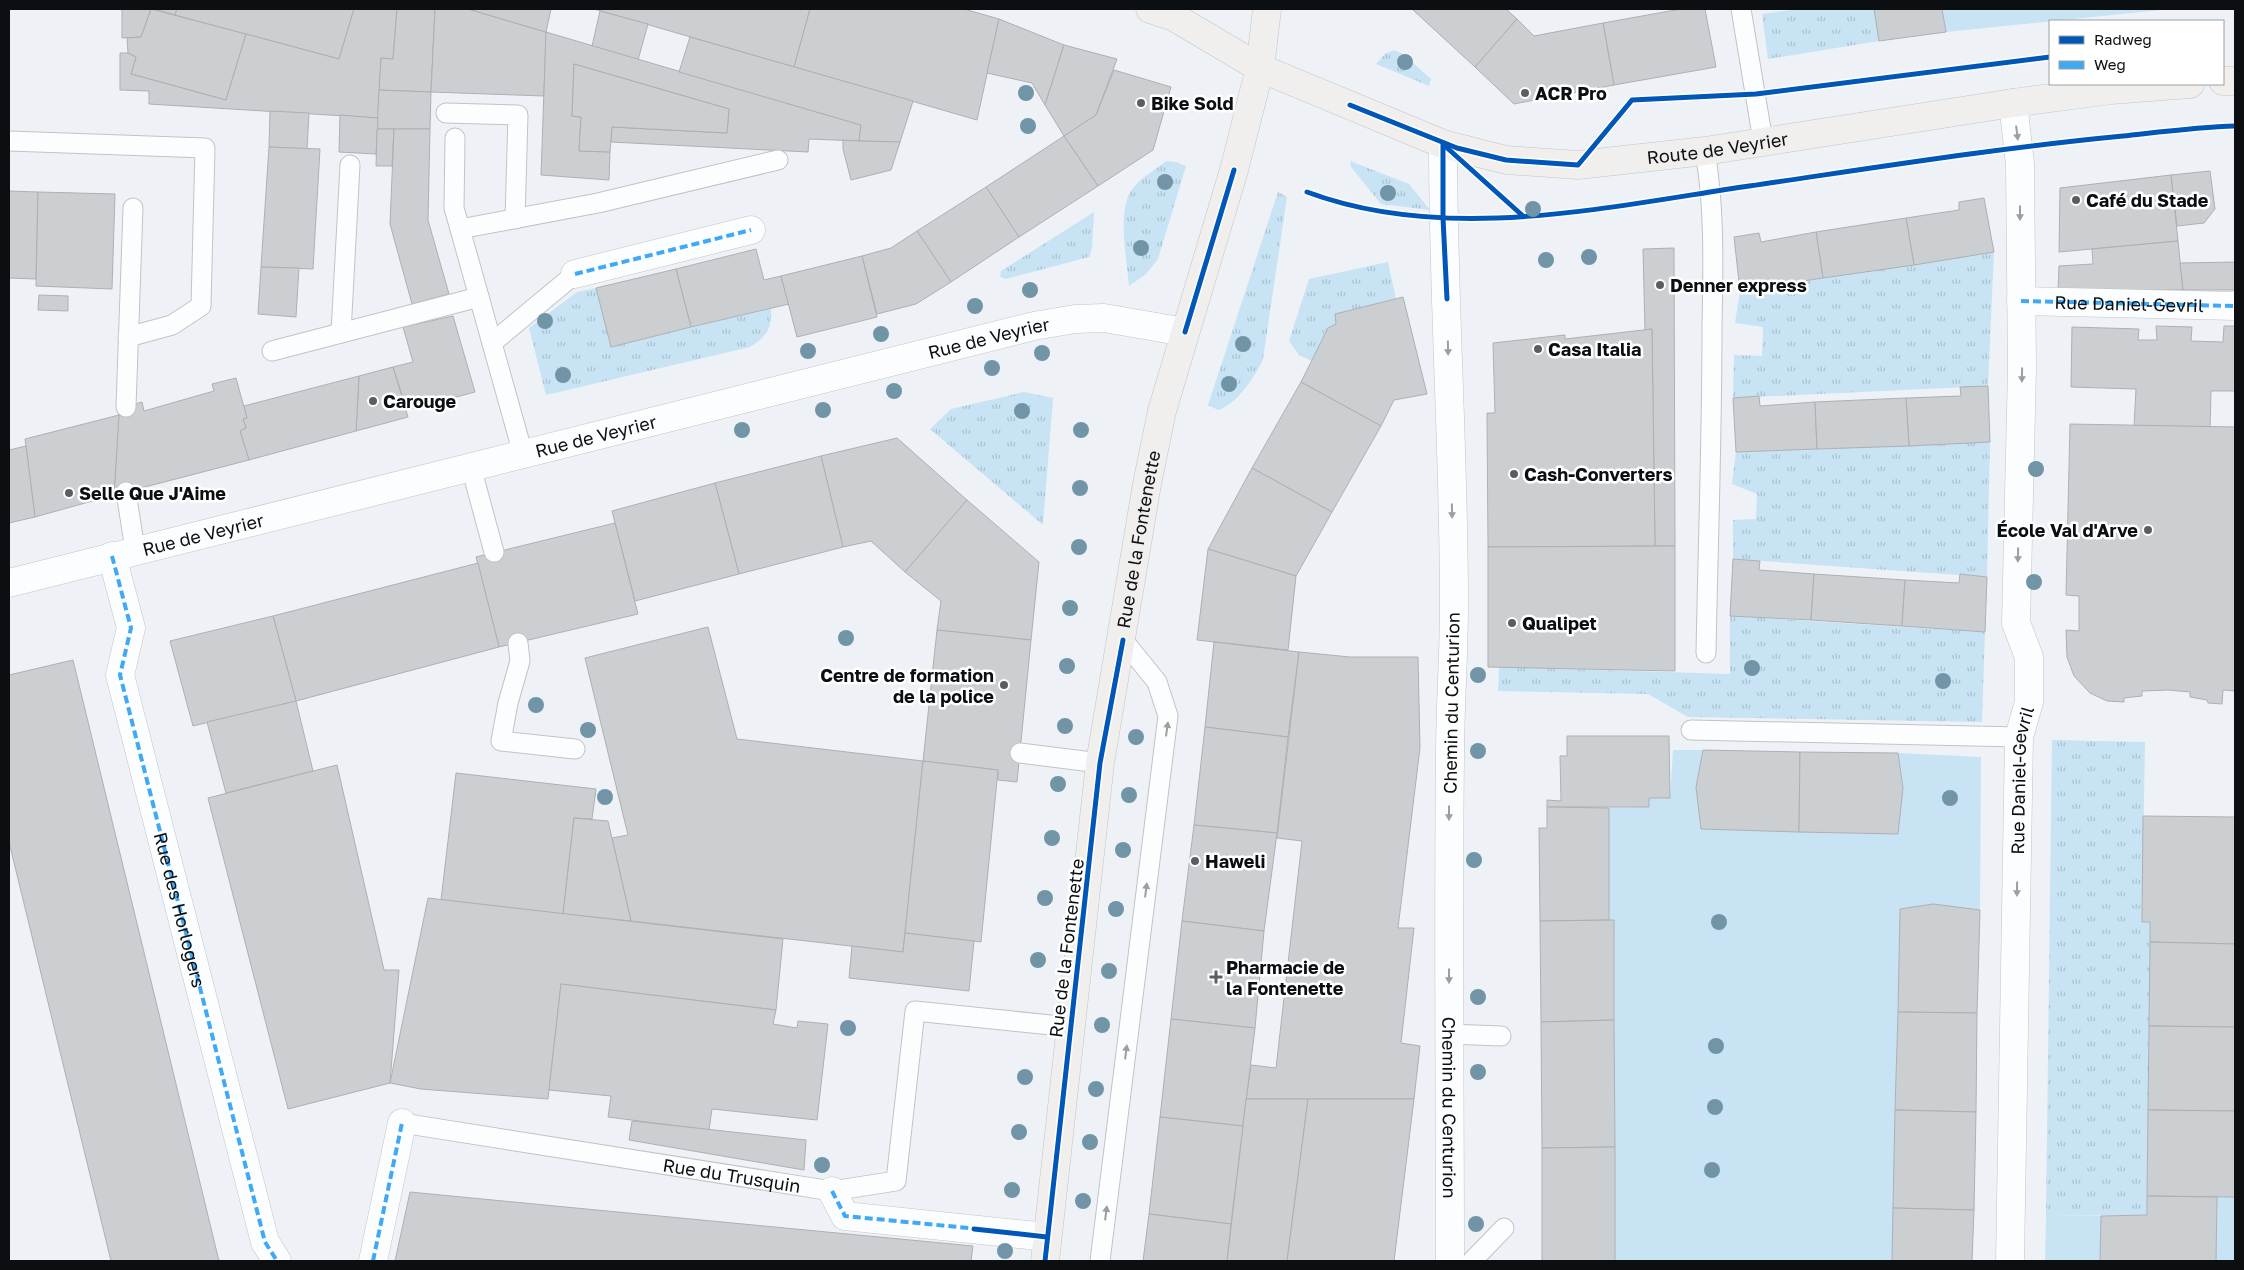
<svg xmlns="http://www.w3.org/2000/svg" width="2244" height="1270" viewBox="0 0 2244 1270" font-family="'Golos Text',sans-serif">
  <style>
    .grass { fill: url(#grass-tufts) }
    .green { fill: #c7e3f4 }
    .building { fill: #cccfd2; stroke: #adb0b3 }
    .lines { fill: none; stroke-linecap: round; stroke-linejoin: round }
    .lane-casing { stroke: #c0c4c7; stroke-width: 21 }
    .street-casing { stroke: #c0c4c7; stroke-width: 29 }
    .secondary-casing { stroke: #c0c4c7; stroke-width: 29 }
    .lane { stroke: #fcfdfe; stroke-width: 19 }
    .street { stroke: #fcfdfe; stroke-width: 28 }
    .secondary { stroke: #f1efed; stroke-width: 28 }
    .quiet { stroke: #3fa9f5; stroke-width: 4; stroke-dasharray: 8 4; stroke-linecap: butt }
    .cycleway-casing { stroke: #fff; stroke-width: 8 }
    .cycleway { stroke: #0057b8; stroke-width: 5 }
    .tree { fill: #7195a7 }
    .oneway { fill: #9c9e9f }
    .poi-dot { fill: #5b5e61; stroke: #fff; stroke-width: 2 }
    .labels { text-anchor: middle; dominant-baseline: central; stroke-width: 5; stroke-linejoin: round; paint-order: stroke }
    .poi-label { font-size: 18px; font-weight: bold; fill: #0c0f11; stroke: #fff; text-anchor: start }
    .street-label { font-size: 18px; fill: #0c0f11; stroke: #fff }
  </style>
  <defs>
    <pattern id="grass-tufts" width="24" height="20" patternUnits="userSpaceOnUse" patternTransform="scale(1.25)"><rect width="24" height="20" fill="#c7e3f4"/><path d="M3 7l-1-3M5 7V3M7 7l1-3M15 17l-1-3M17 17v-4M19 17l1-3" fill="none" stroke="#aac2d0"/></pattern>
  </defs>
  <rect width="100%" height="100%" fill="#eef2f6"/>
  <g class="grass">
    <path d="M1799 9H1874L1879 41 1768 59 1762 14Z"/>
    <path d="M1394 50 1403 54 1431 79 1429 86 1376 64 1385 54Z"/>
    <path d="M1166 161 1176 162 1186 166 1158 259 1146 274 1129 286C1127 260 1117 213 1131 191 1138 179 1155 170 1166 161Z"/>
    <path d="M1350 161 1409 184 1430 210 1381 204 1351 167Z"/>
    <path d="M1278 192 1287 197 1263 359C1255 377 1237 404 1218 410L1208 405Z"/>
    <path d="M1094 212 1092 248 1089 257 1006 279 1000 277 1001 271Z"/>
    <path d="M1994 252 1988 386 1733 398 1734 355 1762 356 1763 327 1735 323 1740 291Z"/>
    <path d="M1388 262 1396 299 1335 314 1336 324 1312 361 1299 355 1289 341 1309 279Z"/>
    <path d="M596 288 611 347 771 308C772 328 767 337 750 347L546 395 529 328 577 292Z"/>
    <path d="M1024 392 1053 398 1043 525 930 429 951 409Z"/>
    <path d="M1990 442 1987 577 1733 559V520L1756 519 1757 494 1732 484 1736 452Z"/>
    <path d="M1730 616 1985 632 1982 722 1688 717 1648 694 1498 691 1499 667 1730 674Z"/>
    <path d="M2052 740 2145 742 2142 922H2150L2147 1215 2046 1216Z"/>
  </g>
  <g class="green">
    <path d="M1942 9H2170L1946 32Z"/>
    <path d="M1673 750H1703L1696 787 1701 829 1883 834 1898 833 1903 788 1898 753 1981 757 1980 910 1933 904 1900 909 1892 1261H1615L1614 920H1609V808L1649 807V798H1670Z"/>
    <path d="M2217 1197H2235V1261H2216Z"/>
    <path d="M2046 1216H2101L2100 1261H2045Z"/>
  </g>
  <g class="building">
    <path d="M122 9H151L141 37 122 38Z"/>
    <path d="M151 9 246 34 226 100 131 74 136 57 128 53 127 38 141 37Z"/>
    <path d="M154 9H177L175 15Z"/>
    <path d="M177 9H354L339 59 175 15Z"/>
    <path d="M354 9H397L393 59 381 58 378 118 149 104V91L120 90V53H128L136 57 131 74 226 100 246 34 339 59Z"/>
    <path d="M397 9H435L431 92 379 90 381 58 393 59Z"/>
    <path d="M435 9H468L546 32 544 96 431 92Z"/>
    <path d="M468 9H551L546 32Z"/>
    <path d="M594 9H810L794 67Z"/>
    <path d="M810 9H964L999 19 977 120 794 67Z"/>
    <path d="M1412 9H1506L1517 19 1475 67Z"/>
    <path d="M1681 9H1705L1716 67 1614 85 1603 23Z"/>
    <path d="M1874 9H1942L1946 32 1879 41Z"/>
    <path d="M600 11 648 24 638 60 592 46Z"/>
    <path d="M999 19 1064 45 1045 105 1032 83 987 73Z"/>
    <path d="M1517 19 1534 36 1603 23 1614 85 1514 104 1475 67Z"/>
    <path d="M546 32 861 125 859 141 809 139 808 152 611 142 612 127 727 133 729 109 574 64 572 116 581 117 579 151 610 152 609 180 541 175Z"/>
    <path d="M690 37 913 101 900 142 859 141 861 125 679 72Z"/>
    <path d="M1064 45 1117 59 1096 115 1064 136 1045 105Z"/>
    <path d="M574 64 729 109 727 133 612 127 610 152 579 151 581 117 572 116Z"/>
    <path d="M1114 70 1171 87 1153 150 1098 186 1064 136 1096 115Z"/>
    <path d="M379 90 431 92 430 129H377Z"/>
    <path d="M270 111 309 113 307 149 269 147Z"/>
    <path d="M340 115 378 118 376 154 339 152Z"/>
    <path d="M377 129H394L392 166H376Z"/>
    <path d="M394 129H430L428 220 449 294 412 304 390 224Z"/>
    <path d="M1064 136 1098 186 1019 237 986 187Z"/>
    <path d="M843 140 859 141 900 142 891 170 851 180 843 149Z"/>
    <path d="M269 147 320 149 313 269 261 267Z"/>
    <path d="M2210 171 2215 209 2204 223 2177 226 2171 175Z"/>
    <path d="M2171 175 2178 241 2059 252 2060 188Z"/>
    <path d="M986 187 1019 237 951 282 917 231Z"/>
    <path d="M9 191 38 192 36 279 9 278Z"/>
    <path d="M38 192 115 194 112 289 36 286Z"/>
    <path d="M1984 198 1994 252 1914 265 1906 218 1959 210V202Z"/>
    <path d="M1906 218 1914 265 1823 278 1816 232Z"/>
    <path d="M917 231 951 282 916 304 877 314 862 256 891 248Z"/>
    <path d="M1816 232 1823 278 1740 291 1734 237 1759 233 1761 242Z"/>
    <path d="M2178 241 2183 290 2058 291 2059 266 2093 264 2092 249Z"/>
    <path d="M1674 248 1675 546H1655L1652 329 1645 330 1643 249Z"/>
    <path d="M756 249 764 280 781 276 789 304 691 327 676 269Z"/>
    <path d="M862 256 877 317 797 337 781 276Z"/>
    <path d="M2235 262V290H2183L2180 263Z"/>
    <path d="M261 267 299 268 296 317 258 314Z"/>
    <path d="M676 269 691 327 611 347 596 288Z"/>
    <path d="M39 295 68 296V311L38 310Z"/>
    <path d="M1403 297 1427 394 1394 400 1381 426 1301 382 1328 328 1336 324 1335 314Z"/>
    <path d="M453 316 475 392 407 410 393 367 413 362 403 327Z"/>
    <path d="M2156 326 2192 327 2191 341 2223 342 2224 326H2235V391H2211L2210 427 2134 426 2136 389 2071 387 2072 327 2139 329 2138 340H2157Z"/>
    <path d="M1652 329 1655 546 1488 547 1487 413H1495L1493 343 1565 335V339Z"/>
    <path d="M393 367 408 417 356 431 359 376Z"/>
    <path d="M359 376 356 431 249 460 240 431 246 428 243 419 247 418 244 406Z"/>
    <path d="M236 378 247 418 243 419 246 428 240 431 249 460 114 495 119 409 142 402 144 411 214 391 212 384Z"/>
    <path d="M1301 382 1381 426 1332 512 1252 468Z"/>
    <path d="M1988 386 1990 442 1909 446 1906 398 1961 396 1960 387Z"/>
    <path d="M1759 396 1760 406 1815 402 1817 449 1736 452 1733 398Z"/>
    <path d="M1906 398 1909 446 1817 449 1815 402Z"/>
    <path d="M119 415 114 495 35 517 25 439Z"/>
    <path d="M2070 424 2235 427V691L2223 690 2222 704 2208 703 2207 700 2190 697V692L2168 690 2142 691V696L2124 698V702L2107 701 2090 693 2074 676 2067 657 2066 630 2079 631V596L2066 595Z"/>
    <path d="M897 438 967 500 905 572 871 541 843 547 821 456Z"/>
    <path d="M26 446 35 517 9 523V450Z"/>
    <path d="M821 456 843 547 739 574 715 483Z"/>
    <path d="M1252 468 1332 512 1296 576 1208 549Z"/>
    <path d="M715 483 739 574 635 601 612 511Z"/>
    <path d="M967 500 1039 562 1031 640 937 630 941 601 905 572Z"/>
    <path d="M615 523 638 614 499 647 476 557Z"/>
    <path d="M1675 546V671L1488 667V547Z"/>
    <path d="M1208 549 1296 576 1288 650 1197 640Z"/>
    <path d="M1733 559 1760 561 1759 570 1814 574 1811 620 1730 616Z"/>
    <path d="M478 563 499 647 296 701 273 616Z"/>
    <path d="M1814 574 1905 580 1902 626 1811 620Z"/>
    <path d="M1960 574 1987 577 1985 632 1902 626 1905 580 1959 583Z"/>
    <path d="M273 616 296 701 193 726 170 641Z"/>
    <path d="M708 627 737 739 923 761 903 952 631 921 612 838 628 835 585 658Z"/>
    <path d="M937 630 1031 640 1017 782 998 780V770L923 761Z"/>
    <path d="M1214 642 1299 652 1288 737 1205 727Z"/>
    <path d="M1299 652 1350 657H1418L1420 748 1398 928H1414L1401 1043 1420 1046 1414 1099H1246L1251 1065 1276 1068 1302 841 1277 838Z"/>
    <path d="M73 660 219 1261H111L9 842V675Z"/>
    <path d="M296 701 313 771 226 793 207 722Z"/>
    <path d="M1205 727 1288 737 1277 833 1194 825Z"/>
    <path d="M1567 736H1669L1670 798H1649V807H1547V800L1561 801 1560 756H1567Z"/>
    <path d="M1703 750 1800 752 1799 832 1701 829 1696 787Z"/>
    <path d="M1800 752 1898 753 1903 788 1898 834 1799 832Z"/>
    <path d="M923 761 998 770 981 942 905 933Z"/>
    <path d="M337 765 384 970H399L390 1083 288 1109 208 798Z"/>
    <path d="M456 773 596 789 592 819 574 818 563 914 441 900Z"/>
    <path d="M1547 807 1609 808V920L1540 921 1539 828H1547Z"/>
    <path d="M2143 816 2235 817V944L2150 942V922H2142Z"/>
    <path d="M574 818 608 821 631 921 563 914Z"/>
    <path d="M1194 825 1277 833 1264 931 1182 921Z"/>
    <path d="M428 898 783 939 776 1010 561 984 548 1099 421 1089 390 1083Z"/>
    <path d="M1933 904 1980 910 1977 1013 1898 1012 1900 909Z"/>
    <path d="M1614 920V1020L1541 1022 1540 921Z"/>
    <path d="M1182 921 1264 931 1255 1028 1171 1019Z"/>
    <path d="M905 933 974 941 969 991 849 978 852 946 903 952Z"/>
    <path d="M2150 942 2235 944V1027L2149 1026Z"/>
    <path d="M561 984 776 1010 773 1024 797 1028 798 1021 828 1024 817 1120 712 1109 709 1130 608 1117 611 1096 549 1090Z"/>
    <path d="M1898 1012 1977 1013 1976 1112 1895 1110Z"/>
    <path d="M1171 1019 1255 1028 1243 1126 1160 1117Z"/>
    <path d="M1614 1020 1615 1147 1542 1148 1541 1022Z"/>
    <path d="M2149 1026 2235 1027V1111L2148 1110Z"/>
    <path d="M1246 1099H1308L1287 1261H1227Z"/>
    <path d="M1308 1099H1414L1394 1261H1287Z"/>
    <path d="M1895 1110 1976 1112 1974 1210 1893 1208Z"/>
    <path d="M2148 1110 2235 1111V1197L2147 1196Z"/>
    <path d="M1160 1117 1243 1126 1231 1224 1149 1214Z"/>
    <path d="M632 1121 806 1140 804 1170 629 1140Z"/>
    <path d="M1615 1147V1261H1542V1148Z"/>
    <path d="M410 1192 555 1206 973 1246 971 1261H395Z"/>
    <path d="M2147 1196 2217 1197 2216 1261H2100L2101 1216 2147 1215Z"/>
    <path d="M1893 1208 1974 1210 1972 1261H1892Z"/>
    <path d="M1149 1214 1231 1224 1227 1261H1143Z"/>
  </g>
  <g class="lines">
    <g class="lane-casing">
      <g id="lane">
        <path d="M1741 9 1763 141"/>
        <path d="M446 113 518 115 515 219"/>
        <path d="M455 138 454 208 460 229"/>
        <path d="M9 141 205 148 201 306 172 325 128 337"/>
        <path d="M1705 151C1715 210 1713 268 1712 328 1712 437 1708 545 1706 653"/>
        <path d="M341 333 350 165"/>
        <path d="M492 343 575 274"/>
        <path d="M272 351 479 297"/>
        <path d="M126 407 133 208"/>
        <path d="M523 454 460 229 598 203 778 160"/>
        <path d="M471 467 494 552"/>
        <path d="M126 492 135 550"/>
        <path d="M518 643 520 661 508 703 501 741 575 749"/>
        <path d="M1691 730 2019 737"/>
        <path d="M1020 753 1100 763"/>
        <path d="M1449 1034 1501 1036"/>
        <path id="s1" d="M402 1123 832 1191 896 1181 915 1011 1070 1027"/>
        <path d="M1100 1261 1168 716 1157 682 1123 640"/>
        <path d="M1472 1261 1504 1228"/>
      </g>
    </g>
    <g class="street-casing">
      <g id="street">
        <path id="s2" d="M1443 144C1443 298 1454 451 1454 605 1454 655 1450 706 1450 756 1448 925 1450 1092 1450 1261"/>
        <path d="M575 274 751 230"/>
        <path d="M2021 301 2235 306"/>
        <path id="s3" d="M112 556 131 628 120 675 265 1242 277 1261"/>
        <path id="s4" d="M9 583 1034 326 1075 319 1104 318 1185 332"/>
        <path d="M832 1191 845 1216 1047 1237"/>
        <path d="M373 1261 402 1123"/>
        <path id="s5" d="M2010 1261 2019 737 2029 702V657L2016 623 2022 368 2020 164 2013 103"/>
      </g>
    </g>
    <g class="secondary-casing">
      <g id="secondary">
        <path id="s6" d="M1150 9 1174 17 1260 68 1443 144 1506 160 1578 165 1705 151 2013 103 2111 90 2190 84"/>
        <path d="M2223 81H2235"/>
        <path id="s7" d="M1045 1261 1100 763 1147 484 1162 411 1234 170 1260 68 1267 9"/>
      </g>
    </g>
    <use href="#lane" class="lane"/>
    <use href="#street" class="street"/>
    <use href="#secondary" class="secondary"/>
    <g class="quiet">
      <path d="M575 274 751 230"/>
      <path id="s8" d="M2021 301 2235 306"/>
      <path d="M112 556 131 628 120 675 265 1242 277 1261"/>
      <path d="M832 1191 845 1216 979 1229"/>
      <path d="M373 1261 402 1123"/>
    </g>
    <g class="cycleway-casing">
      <g id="cycleway">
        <path d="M1350 105 1457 148 1506 160 1578 165 1632 100 1756 94 2050 57"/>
        <path d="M1443 144V218L1447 299"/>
        <path d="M1445 146 1523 216"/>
        <path d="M1307 192C1446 244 1607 207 1749 186 1873 168 1997 148 2123 136 2160 132 2198 127 2235 126"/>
        <path d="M1185 332 1234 170"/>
        <path d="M974 1229 1047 1237"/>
        <path d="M1045 1261 1100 763 1123 640"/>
      </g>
    </g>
    <use href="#cycleway" class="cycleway"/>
  </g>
  <g class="tree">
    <circle cx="1405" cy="62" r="8"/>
    <circle cx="1026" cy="93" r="8"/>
    <circle cx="1028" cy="126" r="8"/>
    <circle cx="1165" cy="182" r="8"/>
    <circle cx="1388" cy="193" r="8"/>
    <circle cx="1533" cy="209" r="8"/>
    <circle cx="1141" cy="248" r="8"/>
    <circle cx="1589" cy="257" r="8"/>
    <circle cx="1546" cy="260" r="8"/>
    <circle cx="1030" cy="290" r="8"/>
    <circle cx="975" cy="306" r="8"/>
    <circle cx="545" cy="321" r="8"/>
    <circle cx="881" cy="334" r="8"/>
    <circle cx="1243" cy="344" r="8"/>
    <circle cx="808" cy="351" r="8"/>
    <circle cx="1042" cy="353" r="8"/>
    <circle cx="992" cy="368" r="8"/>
    <circle cx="563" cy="375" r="8"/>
    <circle cx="1229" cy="384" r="8"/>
    <circle cx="894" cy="391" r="8"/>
    <circle cx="823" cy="410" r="8"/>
    <circle cx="1022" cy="411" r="8"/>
    <circle cx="742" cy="430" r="8"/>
    <circle cx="1081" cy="430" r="8"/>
    <circle cx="2036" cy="469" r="8"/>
    <circle cx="1080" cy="488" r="8"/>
    <circle cx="1079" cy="547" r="8"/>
    <circle cx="2034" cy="582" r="8"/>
    <circle cx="1070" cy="608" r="8"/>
    <circle cx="846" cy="638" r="8"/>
    <circle cx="1067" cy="666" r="8"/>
    <circle cx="1752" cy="668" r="8"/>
    <circle cx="1478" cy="675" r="8"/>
    <circle cx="1943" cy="681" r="8"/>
    <circle cx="536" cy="705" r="8"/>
    <circle cx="1065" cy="726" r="8"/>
    <circle cx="588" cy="730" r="8"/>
    <circle cx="1136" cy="737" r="8"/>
    <circle cx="1478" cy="751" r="8"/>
    <circle cx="1058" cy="784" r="8"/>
    <circle cx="1129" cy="795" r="8"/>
    <circle cx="605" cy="797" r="8"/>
    <circle cx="1950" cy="798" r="8"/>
    <circle cx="1052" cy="838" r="8"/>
    <circle cx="1123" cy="850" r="8"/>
    <circle cx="1474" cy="860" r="8"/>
    <circle cx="1045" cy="898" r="8"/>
    <circle cx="1116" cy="909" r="8"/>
    <circle cx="1719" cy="922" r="8"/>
    <circle cx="1038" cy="960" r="8"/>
    <circle cx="1109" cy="971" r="8"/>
    <circle cx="1478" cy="997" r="8"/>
    <circle cx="1102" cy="1025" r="8"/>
    <circle cx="848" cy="1028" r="8"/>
    <circle cx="1716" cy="1046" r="8"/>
    <circle cx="1478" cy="1072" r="8"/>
    <circle cx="1025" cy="1077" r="8"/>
    <circle cx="1096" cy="1089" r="8"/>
    <circle cx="1715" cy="1107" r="8"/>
    <circle cx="1019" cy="1132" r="8"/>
    <circle cx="1090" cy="1142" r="8"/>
    <circle cx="822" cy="1165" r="8"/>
    <circle cx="1712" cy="1170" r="8"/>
    <circle cx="1012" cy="1190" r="8"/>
    <circle cx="1083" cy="1201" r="8"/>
    <circle cx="1476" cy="1224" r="8"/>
    <circle cx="1005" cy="1251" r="8"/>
  </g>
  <defs><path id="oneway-solid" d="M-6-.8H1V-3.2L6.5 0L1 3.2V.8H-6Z" transform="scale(1.25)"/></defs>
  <g class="oneway">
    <use href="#oneway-solid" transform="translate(2017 133) rotate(83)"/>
    <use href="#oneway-solid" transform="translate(2020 213) rotate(90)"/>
    <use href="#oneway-solid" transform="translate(1448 348) rotate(89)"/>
    <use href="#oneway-solid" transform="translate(2022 375) rotate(91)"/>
    <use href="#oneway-solid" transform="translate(1452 511) rotate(89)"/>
    <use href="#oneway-solid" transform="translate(2018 555) rotate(91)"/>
    <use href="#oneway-solid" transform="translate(1167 729) rotate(-82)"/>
    <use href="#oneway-solid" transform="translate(1449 813) rotate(90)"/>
    <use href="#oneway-solid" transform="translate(2017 889) rotate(91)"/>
    <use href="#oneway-solid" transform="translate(1146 890) rotate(-83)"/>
    <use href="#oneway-solid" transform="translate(1449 976) rotate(90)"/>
    <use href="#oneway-solid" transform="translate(1126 1052) rotate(-83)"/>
    <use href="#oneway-solid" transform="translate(1106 1213) rotate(-83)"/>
  </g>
  <g class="poi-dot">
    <circle cx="1525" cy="93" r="5"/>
    <circle cx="1141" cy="103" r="5"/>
    <circle cx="2076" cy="200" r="5"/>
    <circle cx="1660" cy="285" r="5"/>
    <circle cx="1538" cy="349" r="5"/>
    <circle cx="373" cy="401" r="5"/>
    <circle cx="1514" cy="474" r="5"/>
    <circle cx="69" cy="493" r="5"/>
    <circle cx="2148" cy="530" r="5"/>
    <circle cx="1512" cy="623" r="5"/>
    <circle cx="1004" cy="685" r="5"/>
    <circle cx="1195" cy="861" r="5"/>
    <path d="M1213.5 969.5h5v5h5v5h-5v5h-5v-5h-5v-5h5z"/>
  </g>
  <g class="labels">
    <g class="poi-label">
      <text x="1535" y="93">ACR Pro</text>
      <text x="1151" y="103">Bike Sold</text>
      <text x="2086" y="200">Café du Stade</text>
      <text x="1670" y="285">Denner express</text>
      <text x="1548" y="349">Casa Italia</text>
      <text x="383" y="401">Carouge</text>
      <text x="1524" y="474">Cash-Converters</text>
      <text x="79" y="493">Selle Que J'Aime</text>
      <text x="2138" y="530" text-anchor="end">École Val d'Arve</text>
      <text x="1522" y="623">Qualipet</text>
      <text x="994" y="675" text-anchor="end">Centre de formation<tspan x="994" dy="21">de la police</tspan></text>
      <text x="1205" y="861">Haweli</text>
      <text x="1226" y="967">Pharmacie de<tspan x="1226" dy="21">la Fontenette</tspan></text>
    </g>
    <g class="street-label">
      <text stroke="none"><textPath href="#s6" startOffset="601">Route de Veyrier</textPath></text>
      <text stroke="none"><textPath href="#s8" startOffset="108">Rue Daniel-Gevril</textPath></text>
      <text stroke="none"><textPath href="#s4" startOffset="1010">Rue de Veyrier</textPath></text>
      <text stroke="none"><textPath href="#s4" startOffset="605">Rue de Veyrier</textPath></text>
      <text stroke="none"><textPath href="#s4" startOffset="200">Rue de Veyrier</textPath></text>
      <text stroke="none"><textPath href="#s7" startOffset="728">Rue de la Fontenette</textPath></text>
      <text transform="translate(1451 703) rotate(-89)">Chemin du Centurion</text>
      <text stroke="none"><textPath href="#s5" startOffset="481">Rue Daniel-Gevril</textPath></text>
      <text stroke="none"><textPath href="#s3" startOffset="365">Rue des Horlogers</textPath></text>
      <text transform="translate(1066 948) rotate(-83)">Rue de la Fontenette</text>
      <text stroke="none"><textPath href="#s2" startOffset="964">Chemin du Centurion</textPath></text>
      <text stroke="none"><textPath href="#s1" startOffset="334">Rue du Trusquin</textPath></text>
    </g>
  </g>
  <rect width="2244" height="1270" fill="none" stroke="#0c0f11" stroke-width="20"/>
  <rect x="2049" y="20" width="175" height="65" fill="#ffffff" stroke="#9e9fa0"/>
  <rect x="2059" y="36" width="25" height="8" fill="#0057b8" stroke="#9e9fa0"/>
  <text x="2094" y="45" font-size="15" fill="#0c0f11">Radweg</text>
  <rect x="2059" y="61" width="25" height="8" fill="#3fa9f5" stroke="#9e9fa0"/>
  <text x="2094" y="70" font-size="15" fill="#0c0f11">Weg</text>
</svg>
